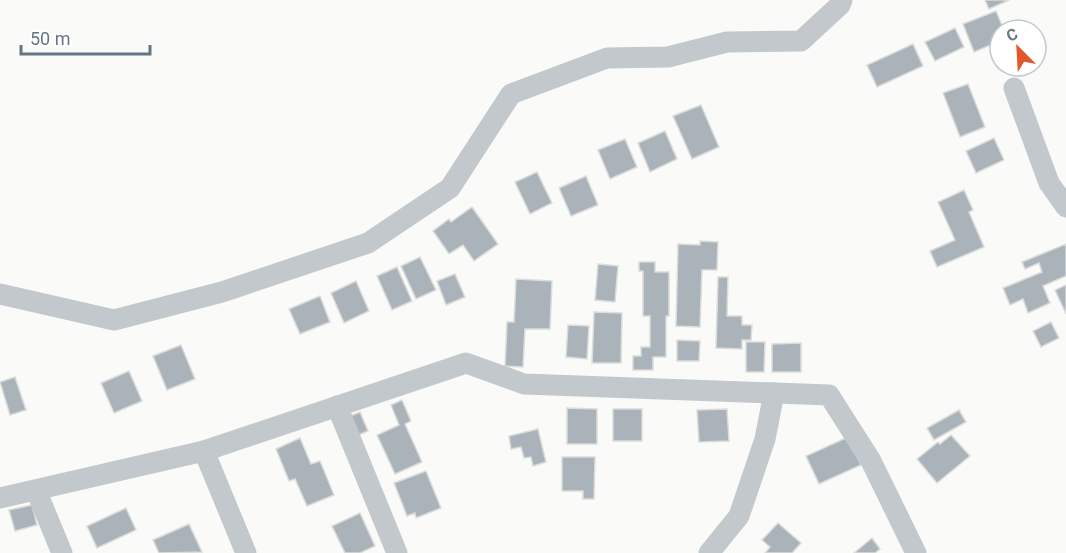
<svg xmlns="http://www.w3.org/2000/svg" width="1066" height="553" viewBox="0 0 1066 553" font-family="Roboto,sans-serif">
  <style>
    .building { fill: #aab3b9; stroke: #dcdcda; stroke-width: 1.5 }
    .lines { fill: none; stroke-linecap: round; stroke-linejoin: round }
    .minor { stroke: #c3c8cc; stroke-width: 21 }
  </style>
  <rect width="100%" height="100%" fill="#fafaf8"/>
  <g class="building">
    <path d="M985 0H1009L989 9Z"/>
    <path d="M996 11 1004 30H1000V41L974 52 963 24Z"/>
    <path d="M955 28 964 47 935 61 925 42Z"/>
    <path d="M913 44 923 66 877 87 867 65Z"/>
    <path d="M968 84 985 127 960 137 943 93Z"/>
    <path d="M701 105 719 147 692 159 673 116Z"/>
    <path d="M665 131 677 159 650 172 638 143Z"/>
    <path d="M994 138 1004 160 976 173 966 151Z"/>
    <path d="M625 139 637 167 610 179 598 150Z"/>
    <path d="M537 172 552 203 530 214 515 182Z"/>
    <path d="M586 176 598 205 571 216 559 188Z"/>
    <path d="M964 190 973 210 969 212 984 247 937 267 930 251 955 240 938 202Z"/>
    <path d="M472 207 498 244 474 261 463 245 449 254 433 231 449 219 451 222Z"/>
    <path d="M700 241 718 242 717 270H702L700 327 676 326 678 244 700 245Z"/>
    <path d="M1066 244V276L1043 286 1050 303 1028 313 1023 299 1010 305 1003 288 1042 272 1039 263 1025 269 1022 262Z"/>
    <path d="M420 257 436 290 416 299 401 266Z"/>
    <path d="M639 262H655V272H669V316H666V357H653V370H633V356H641V347H650V316H643V271H639Z"/>
    <path d="M598 264 618 266 615 302 595 300Z"/>
    <path d="M397 267 412 301 392 310 377 276Z"/>
    <path d="M455 274 465 297 446 305 437 281Z"/>
    <path d="M718 277H728L727 316H742V325H752L751 340H742V349L716 348Z"/>
    <path d="M516 279 552 281 550 329H525L523 367 505 366 507 322H514Z"/>
    <path d="M356 281 369 311 344 323 331 293Z"/>
    <path d="M1066 285V314L1055 290Z"/>
    <path d="M320 296 330 322 300 334 289 309Z"/>
    <path d="M594 312 622 313 621 363H592Z"/>
    <path d="M1051 322 1059 338 1041 347 1033 331Z"/>
    <path d="M568 325 589 326 587 359 566 357Z"/>
    <path d="M677 340 700 341 699 361H677Z"/>
    <path d="M746 342H765L764 372H746Z"/>
    <path d="M801 343V372H772V344Z"/>
    <path d="M181 345 195 379 167 390 153 356Z"/>
    <path d="M129 371 142 401 114 413 101 383Z"/>
    <path d="M15 377 26 410 10 415 0 382Z"/>
    <path d="M402 400 411 421 405 424 422 462 395 474 377 435 399 425 391 405Z"/>
    <path d="M567 408 597 409V444H567Z"/>
    <rect x="613" y="409" width="29" height="32"/>
    <path d="M727 409 729 441 699 442 697 410Z"/>
    <path d="M959 410 966 422 934 440 927 428Z"/>
    <path d="M360 412 368 431 356 436 348 417Z"/>
    <path d="M538 429 546 462 533 466 531 457 524 458 521 447 511 449 509 436Z"/>
    <path d="M951 435 970 456 937 483 917 459 938 442 940 444Z"/>
    <path d="M848 437 861 465 819 484 806 456Z"/>
    <path d="M300 438 311 464 320 461 334 495 307 506 295 479 289 481 276 449Z"/>
    <path d="M562 457H595L594 499H583V491H562Z"/>
    <path d="M426 471 441 508 416 518 415 513 407 516 394 483Z"/>
    <path d="M32 505 37 525 15 531 9 510Z"/>
    <path d="M126 508 136 530 97 548 87 526Z"/>
    <path d="M360 513 375 546 360 553H345L332 526Z"/>
    <path d="M778 523 801 543 792 553H765L770 547 762 540Z"/>
    <path d="M189 524 202 552 159 553 153 540Z"/>
    <path d="M872 538 880 549 875 553H854Z"/>
  </g>
  <g class="lines">
    <g class="minor">
      <path d="M1014 88 1049 183 1066 207"/>
      <path d="M0 294 114 320 222 292 368 243 450 188 511 94 607 58 668 57 727 42 801 41 840 5 842 0"/>
      <path d="M337 406 397 553"/>
      <path d="M204 451 246 553"/>
      <path d="M36 490 62 553"/>
      <path d="M0 498 204 451 466 363 524 384 829 395 871 461 916 553"/>
      <path d="M709 553 739 516 765 439 774 393"/>
    </g>
  </g>
  <g transform="translate(1018 48) rotate(336)"><circle r="28" fill="#ffffff" stroke="#c1c8cd" stroke-width="1.5"/>
  <path d="M0-4.5L10 22L0 15L-10 22Z" fill="#e4572e"/>
  <text y="-9" font-size="16" font-weight="bold" text-anchor="middle" fill="#657683">С</text>
  </g>
  <path d="M21 45v9h129v-9" fill="none" stroke="#657683" stroke-width="3"/>
  <text x="30" y="45" font-size="18" fill="#657683" stroke="#ffffff" stroke-width="4.5" paint-order="stroke">50 m</text>
</svg>
